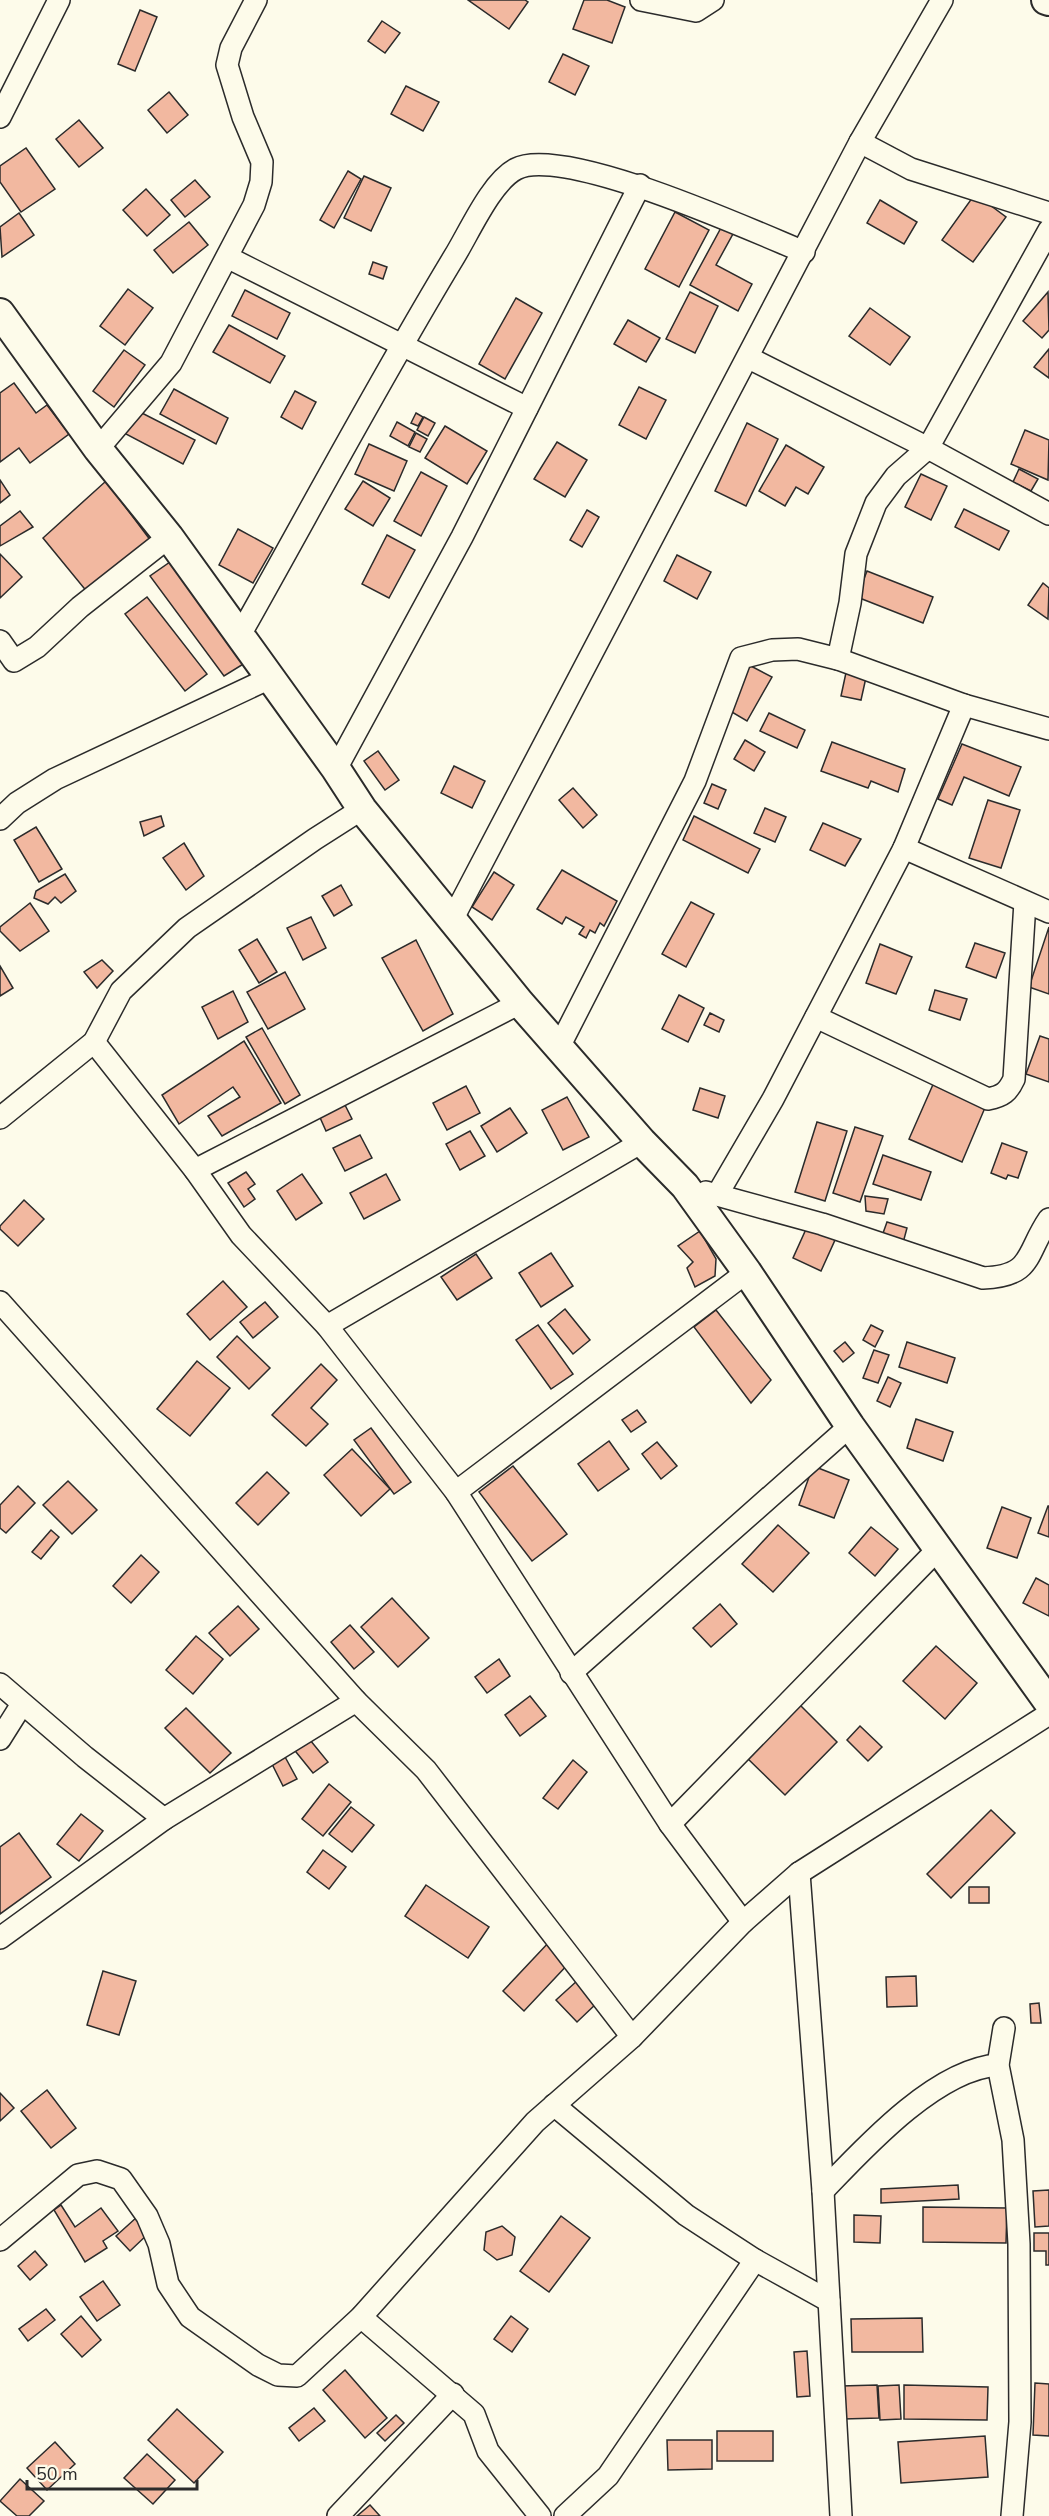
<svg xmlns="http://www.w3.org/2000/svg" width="1049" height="2516" viewBox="0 0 1049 2516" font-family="'Nunito Sans',sans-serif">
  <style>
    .building { fill: #f2b8a0; stroke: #2b2b2b; stroke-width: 1.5 }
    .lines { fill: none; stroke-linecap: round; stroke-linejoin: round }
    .street-casing { stroke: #2b2b2b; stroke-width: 24 }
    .secondary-casing { stroke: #2b2b2b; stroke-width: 32 }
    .street { stroke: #fdfbea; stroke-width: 21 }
    .secondary { stroke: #fdfbea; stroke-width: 28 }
  </style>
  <rect width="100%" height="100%" fill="#fdfbea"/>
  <g class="building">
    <path d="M468 0H525L528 2 509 29Z"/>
    <path d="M584 0H607L625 7 612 43 573 29Z"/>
    <path d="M140 10 157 17 135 71 118 64Z"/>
    <path d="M382 21 400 33 385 53 368 41Z"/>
    <path d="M563 54 589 66 575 95 549 82Z"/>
    <path d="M406 86 439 102 423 131 391 114Z"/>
    <path d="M169 92 188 115 167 133 148 110Z"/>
    <path d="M79 120 103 148 79 167 56 139Z"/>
    <path d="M26 148 55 189 21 212 0 182V166Z"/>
    <path d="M348 171 361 179 334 228 320 220Z"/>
    <path d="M364 176 391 188 371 231 344 218Z"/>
    <path d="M195 180 210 197 185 217 171 200Z"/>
    <path d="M146 189 170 215 147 236 123 210Z"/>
    <path d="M975 194 1006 217 973 262 942 240Z"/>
    <path d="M880 200 917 222 904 244 867 223Z"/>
    <path d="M675 212 709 230 679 287 645 269Z"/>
    <path d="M19 213 34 235 2 257 0 227Z"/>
    <path d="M189 222 208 245 173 273 154 250Z"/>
    <path d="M722 226 734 232 716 265 752 284 738 311 690 285Z"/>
    <path d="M373 262 387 267 383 279 369 274Z"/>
    <path d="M128 289 153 308 125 345 100 326Z"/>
    <path d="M245 290 290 313 277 339 232 316Z"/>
    <path d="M690 292 718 306 695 353 666 339Z"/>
    <path d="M1048 292 1049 330 1042 338 1023 321Z"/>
    <path d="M516 298 542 313 505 379 479 364Z"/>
    <path d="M870 308 910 337 890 365 849 336Z"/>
    <path d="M628 320 660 338 646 362 614 344Z"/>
    <path d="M229 325 285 356 270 383 213 352Z"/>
    <path d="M1049 349V378L1034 367Z"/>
    <path d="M124 350 145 365 114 407 93 391Z"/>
    <path d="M14 383 36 413 47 405 69 434 30 463 19 448 0 462V393Z"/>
    <path d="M639 387 666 400 646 439 619 425Z"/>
    <path d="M174 389 228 418 216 444 160 414Z"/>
    <path d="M295 391 316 402 302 429 281 417Z"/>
    <path d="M136 410 195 440 183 464 124 433Z"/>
    <path d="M416 413 423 417 418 426 411 423Z"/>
    <path d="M424 417 435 423 428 436 417 430Z"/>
    <path d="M397 422 415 432 408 446 390 436Z"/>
    <path d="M747 423 778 439 746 506 715 491Z"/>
    <path d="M445 426 487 451 467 484 425 458Z"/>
    <path d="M1025 430 1049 440 1048 480 1011 464Z"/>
    <path d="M416 433 427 439 420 452 409 447Z"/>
    <path d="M557 442 587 460 565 497 534 479Z"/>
    <path d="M369 444 407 461 394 491 355 474Z"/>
    <path d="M786 445 824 467 808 494 796 487 785 506 759 491Z"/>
    <path d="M1019 469 1038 479 1031 491 1013 482Z"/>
    <path d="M421 472 447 486 421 536 394 521Z"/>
    <path d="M921 474 947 486 931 520 905 507Z"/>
    <path d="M0 480 10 495 0 503Z"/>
    <path d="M106 481 151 541 88 593 43 538Z"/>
    <path d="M363 481 390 498 373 526 345 509Z"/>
    <path d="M964 509 1009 531 999 550 955 527Z"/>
    <path d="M587 510 599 517 582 547 570 540Z"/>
    <path d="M20 511 33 527 0 546V526Z"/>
    <path d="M238 529 273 548 253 583 219 565Z"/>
    <path d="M387 535 415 550 389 598 362 584Z"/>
    <path d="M0 554 22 577 0 598Z"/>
    <path d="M677 555 711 572 697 599 664 581Z"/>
    <path d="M170 562 245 663 224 676 150 576Z"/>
    <path d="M867 571 933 597 923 623 857 597Z"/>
    <path d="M1043 583 1049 588 1048 619 1028 605Z"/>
    <path d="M147 597 207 674 185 691 125 614Z"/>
    <path d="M749 665 772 677 747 721 725 708Z"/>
    <path d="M847 668 867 673 861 700 841 696Z"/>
    <path d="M769 713 805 730 797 748 760 731Z"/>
    <path d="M745 740 765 752 754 771 734 759Z"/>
    <path d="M832 742 905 769 898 792 871 781 868 788 821 771Z"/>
    <path d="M962 744 1021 767 1009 796 964 777 952 805 938 799Z"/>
    <path d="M378 751 399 780 385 790 364 761Z"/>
    <path d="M454 766 485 781 472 808 441 793Z"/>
    <path d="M712 784 726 790 718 809 704 803Z"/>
    <path d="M573 788 597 815 583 828 559 800Z"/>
    <path d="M988 800 1020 810 1001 868 969 858Z"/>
    <path d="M765 808 786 817 775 842 754 833Z"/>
    <path d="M161 816 164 826 144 836 140 822Z"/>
    <path d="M694 816 760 849 748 873 683 840Z"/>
    <path d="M823 823 861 839 845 866 810 850Z"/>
    <path d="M36 827 62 869 39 882 14 840Z"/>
    <path d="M184 843 204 876 186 890 163 858Z"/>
    <path d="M562 870 617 901 604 926 600 923 595 933 590 930 586 938 579 934 584 927 566 917 562 924 537 909Z"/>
    <path d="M494 872 514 885 492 920 472 907Z"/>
    <path d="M65 874 76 891 61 903 55 897 48 904 34 898 36 891Z"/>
    <path d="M341 885 352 905 334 916 322 896Z"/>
    <path d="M691 902 714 914 686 967 662 954Z"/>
    <path d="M30 903 49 931 20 951 0 931V927Z"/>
    <path d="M311 917 326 948 303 960 287 928Z"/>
    <path d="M1049 927V994L1029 987Z"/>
    <path d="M257 939 277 972 259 983 239 950Z"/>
    <path d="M416 940 453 1014 423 1031 382 958Z"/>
    <path d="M975 943 1005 953 996 978 966 967Z"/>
    <path d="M880 944 912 957 896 994 866 983Z"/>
    <path d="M102 960 113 971 97 988 84 972Z"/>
    <path d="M0 966 13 988 0 996Z"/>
    <path d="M285 972 305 1009 268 1029 247 992Z"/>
    <path d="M935 990 967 999 960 1020 929 1010Z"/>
    <path d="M233 991 248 1022 218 1039 202 1007Z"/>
    <path d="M679 995 704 1008 688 1042 662 1029Z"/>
    <path d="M710 1013 724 1020 719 1032 704 1025Z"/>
    <path d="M262 1028 300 1095 285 1104 246 1037Z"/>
    <path d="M1040 1036 1049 1039V1082L1026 1074Z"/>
    <path d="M244 1041 281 1103 222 1136 208 1116 240 1097 233 1087 179 1124 162 1095Z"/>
    <path d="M935 1080 987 1103 962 1162 909 1139Z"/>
    <path d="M466 1086 480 1113 447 1130 433 1103Z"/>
    <path d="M700 1088 725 1096 718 1118 693 1110Z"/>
    <path d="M567 1097 589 1137 563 1150 542 1110Z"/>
    <path d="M343 1101 352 1119 326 1131 318 1113Z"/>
    <path d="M510 1108 527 1133 497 1152 481 1126Z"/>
    <path d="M817 1122 847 1131 825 1201 795 1192Z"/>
    <path d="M855 1127 883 1136 860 1202 833 1193Z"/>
    <path d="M470 1131 485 1156 460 1170 446 1144Z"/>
    <path d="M360 1135 372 1158 345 1171 333 1148Z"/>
    <path d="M1002 1143 1027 1152 1018 1178 1008 1175 1006 1179 991 1173Z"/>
    <path d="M883 1155 931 1172 921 1200 873 1184Z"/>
    <path d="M246 1172 255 1184 248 1189 255 1199 244 1207 228 1183Z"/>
    <path d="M302 1174 322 1203 296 1220 277 1191Z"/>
    <path d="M386 1174 400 1200 364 1219 350 1193Z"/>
    <path d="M865 1196 888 1199 884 1214 866 1211Z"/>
    <path d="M24 1200 44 1219 18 1246 0 1229V1226Z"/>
    <path d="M887 1222 907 1228 903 1243 882 1236Z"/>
    <path d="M807 1227 835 1240 821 1271 793 1258Z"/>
    <path d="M700 1231 716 1259 715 1276 695 1287 687 1268 693 1262 678 1246Z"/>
    <path d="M551 1253 573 1286 541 1307 519 1273Z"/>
    <path d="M476 1254 492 1278 457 1300 441 1277Z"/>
    <path d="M223 1281 247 1307 210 1340 187 1314Z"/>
    <path d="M265 1302 278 1317 253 1338 240 1322Z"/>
    <path d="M565 1309 590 1340 573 1354 548 1323Z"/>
    <path d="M716 1310 771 1380 751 1403 694 1327Z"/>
    <path d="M538 1325 573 1374 551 1389 516 1340Z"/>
    <path d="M871 1325 883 1331 875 1347 863 1340Z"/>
    <path d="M237 1336 270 1368 249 1389 217 1357Z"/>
    <path d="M845 1342 854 1353 843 1362 834 1351Z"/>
    <path d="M907 1342 955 1358 947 1383 899 1367Z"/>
    <path d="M874 1350 889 1355 878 1383 863 1378Z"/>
    <path d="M197 1361 230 1388 190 1436 157 1409Z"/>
    <path d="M321 1364 337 1380 311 1408 328 1424 306 1446 272 1415Z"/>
    <path d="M888 1377 901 1383 890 1407 877 1401Z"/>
    <path d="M637 1410 646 1422 631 1432 622 1420Z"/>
    <path d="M916 1419 953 1432 943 1461 907 1448Z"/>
    <path d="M371 1428 411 1482 394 1494 354 1440Z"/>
    <path d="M609 1441 629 1469 598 1491 578 1464Z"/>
    <path d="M657 1442 677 1466 661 1479 642 1454Z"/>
    <path d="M352 1449 390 1489 361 1516 324 1475Z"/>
    <path d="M513 1466 567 1534 532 1561 479 1492Z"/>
    <path d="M813 1466 849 1480 834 1518 799 1505Z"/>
    <path d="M267 1472 289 1493 258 1525 236 1503Z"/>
    <path d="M68 1481 97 1510 72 1534 43 1505Z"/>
    <path d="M18 1486 35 1503 6 1533 0 1528V1505Z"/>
    <path d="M1048 1506H1049V1537L1038 1533Z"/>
    <path d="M1002 1507 1031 1518 1017 1558 987 1548Z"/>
    <path d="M778 1525 809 1553 773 1592 742 1564Z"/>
    <path d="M871 1527 898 1549 875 1576 849 1553Z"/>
    <path d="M51 1530 59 1537 41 1559 32 1552Z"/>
    <path d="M141 1555 159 1572 131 1603 113 1586Z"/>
    <path d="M1036 1578 1049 1585V1616L1023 1603Z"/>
    <path d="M392 1598 429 1638 398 1667 361 1627Z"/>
    <path d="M720 1604 737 1624 711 1647 693 1628Z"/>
    <path d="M238 1606 259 1629 230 1656 209 1633Z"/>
    <path d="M350 1625 374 1652 354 1669 331 1642Z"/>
    <path d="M196 1636 223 1659 193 1694 166 1670Z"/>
    <path d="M936 1646 977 1683 945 1719 903 1681Z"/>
    <path d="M499 1659 510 1676 487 1693 475 1677Z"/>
    <path d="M530 1696 546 1716 520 1736 505 1715Z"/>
    <path d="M798 1703 837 1742 785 1795 745 1756Z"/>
    <path d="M186 1708 231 1753 210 1773 165 1728Z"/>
    <path d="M860 1726 882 1747 868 1761 847 1740Z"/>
    <path d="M306 1735 328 1762 313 1773 292 1747Z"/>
    <path d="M284 1755 297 1779 283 1786 271 1762Z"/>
    <path d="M573 1760 587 1772 558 1809 543 1798Z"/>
    <path d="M329 1784 351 1802 323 1836 302 1819Z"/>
    <path d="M351 1807 374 1825 352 1852 329 1834Z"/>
    <path d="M991 1810 1015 1833 951 1898 927 1874Z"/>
    <path d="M81 1814 103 1831 79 1861 57 1844Z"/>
    <path d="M19 1833 51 1877 0 1914V1847Z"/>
    <path d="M323 1850 346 1867 329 1889 307 1872Z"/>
    <path d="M426 1885 489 1927 468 1958 405 1916Z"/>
    <rect x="969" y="1887" width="20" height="16"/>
    <path d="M550 1941 571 1961 524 2011 503 1991Z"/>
    <path d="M103 1971 136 1981 119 2035 87 2025Z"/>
    <path d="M916 1976 917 2006 887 2007 886 1977Z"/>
    <path d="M578 1980 598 2002 577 2022 556 2000Z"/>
    <path d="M1039 2003 1041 2023H1031L1030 2004Z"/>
    <path d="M47 2090 76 2128 51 2148 21 2111Z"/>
    <path d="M0 2093 14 2108 0 2121Z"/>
    <path d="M958 2185 959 2199 881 2203V2189Z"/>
    <path d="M1049 2190V2226L1035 2227 1033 2191Z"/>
    <path d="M61 2205 75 2227 101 2208 118 2231 103 2241 107 2248 85 2262 54 2210Z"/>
    <path d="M923 2207 1007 2208 1006 2243 923 2242Z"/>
    <path d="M854 2215 881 2216 880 2243 854 2242Z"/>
    <path d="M561 2216 590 2238 549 2292 520 2271Z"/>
    <path d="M137 2217 150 2232 130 2251 116 2236Z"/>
    <path d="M502 2226 515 2237 512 2255 497 2260 484 2250 486 2232Z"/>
    <path d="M1034 2233H1049V2265H1046V2251H1034Z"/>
    <path d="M35 2251 47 2265 30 2280 18 2266Z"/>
    <path d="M103 2281 120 2305 97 2321 80 2297Z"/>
    <path d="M46 2309 55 2320 28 2341 19 2329Z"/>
    <path d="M81 2316 101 2340 82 2357 61 2334Z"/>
    <path d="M511 2316 528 2329 512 2352 494 2339Z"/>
    <path d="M922 2318 923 2352H852L851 2319Z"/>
    <path d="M807 2351 810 2396 797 2397 794 2352Z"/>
    <path d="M345 2370 387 2418 365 2438 323 2390Z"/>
    <path d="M1035 2383 1049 2384V2436L1033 2435Z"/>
    <path d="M877 2385 879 2418 843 2419 841 2386Z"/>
    <path d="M899 2385 901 2419 880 2420 878 2386Z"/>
    <path d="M904 2385 988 2387 987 2420 904 2419Z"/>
    <path d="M314 2408 325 2421 299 2441 289 2428Z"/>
    <path d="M177 2409 223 2452 194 2483 148 2440Z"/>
    <path d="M396 2415 404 2423 385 2441 377 2433Z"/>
    <rect x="717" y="2431" width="56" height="30"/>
    <path d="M985 2436 988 2477 901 2483 898 2442Z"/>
    <path d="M667 2440H712V2469L668 2470Z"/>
    <path d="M55 2442 75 2464 47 2490 27 2468Z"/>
    <path d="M147 2454 175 2480 153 2504 124 2478Z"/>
    <path d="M20 2479 44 2501 29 2516H17L0 2501Z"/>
    <path d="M370 2505 380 2516H357Z"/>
  </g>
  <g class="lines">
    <g class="street-casing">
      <g id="street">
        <path d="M641 0 696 11 713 0"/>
        <path d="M0 117 59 0"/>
        <path d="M860 142 911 169 1049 213"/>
        <path d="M229 258 527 408"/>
        <path d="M749 358 928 448 1049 514"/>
        <path d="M98 449 171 363 254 205 261 182 262 162 243 117 227 65 231 48 256 0"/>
        <path d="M240 635C311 509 379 381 454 257 469 233 491 182 516 169 562 144 753 231 804 252"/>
        <path d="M0 641 14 661 37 647 80 607 169 537"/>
        <path d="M838 659 850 603 856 554 876 503 896 476 928 448 1049 230"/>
        <path d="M336 769 462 537 640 185"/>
        <path d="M0 819 17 803 55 779 270 678"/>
        <path d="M904 848 1049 912"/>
        <path d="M452 920 860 142 942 0"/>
        <path d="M816 1017 988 1099C1003 1096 1008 1092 1014 1079L1025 902"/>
        <path d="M94 1042 195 1170 241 1235 327 1326 456 1492 670 1824 743 1922"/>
        <path d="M559 1047 695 781 741 658 772 650 798 649 838 659 964 705 1049 729"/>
        <path d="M0 1118 94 1042 121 991 187 928 315 839 362 809"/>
        <path d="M195 1170 520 1003"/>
        <path d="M706 1192 822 1224 983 1278C1034 1276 1025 1254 1049 1219"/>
        <path d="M717 1195 773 1099 904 848 964 705"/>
        <path d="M0 1302 356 1701 426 1770 632 2037"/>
        <path d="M327 1326 642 1142"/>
        <path d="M456 1492 747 1272"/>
        <path d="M571 1673 850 1426"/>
        <path d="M0 1684 85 1757 164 1819"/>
        <path d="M0 1739 22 1704"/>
        <path d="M670 1824 939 1548"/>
        <path d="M799 1873 823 2191 841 2516"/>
        <path d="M0 1938 164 1819 356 1701"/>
        <path d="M1004 2028 998 2065 1013 2140 1019 2244 1020 2422 1012 2516"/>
        <path d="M554 2105 686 2215 755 2260 829 2301"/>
        <path d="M823 2191C864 2148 936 2069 998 2065"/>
        <path d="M0 2240 78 2175 97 2171 121 2179 147 2216 159 2244 168 2284 190 2317 258 2365 278 2375 297 2376 361 2317 535 2122 632 2037 743 1922 799 1873 1049 1714"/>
        <path d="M361 2317 474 2414 488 2451 540 2516"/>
        <path d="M338 2516 453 2394"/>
        <path d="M565 2516 608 2476 755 2260"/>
      </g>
    </g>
    <g class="secondary-casing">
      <g id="secondary">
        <path d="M1046 0 1049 1"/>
        <path d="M0 313 98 449 169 537 336 769 362 809 520 1003 642 1142 685 1186 747 1272 850 1426 1049 1703"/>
      </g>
    </g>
    <use href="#street" class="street"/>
    <use href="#secondary" class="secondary"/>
  </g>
  <path d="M27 2480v9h170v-9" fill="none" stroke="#2b2b2b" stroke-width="3"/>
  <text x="36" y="2480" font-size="18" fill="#2b2b2b" stroke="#fdfbea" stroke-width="4.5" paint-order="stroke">50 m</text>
</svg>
